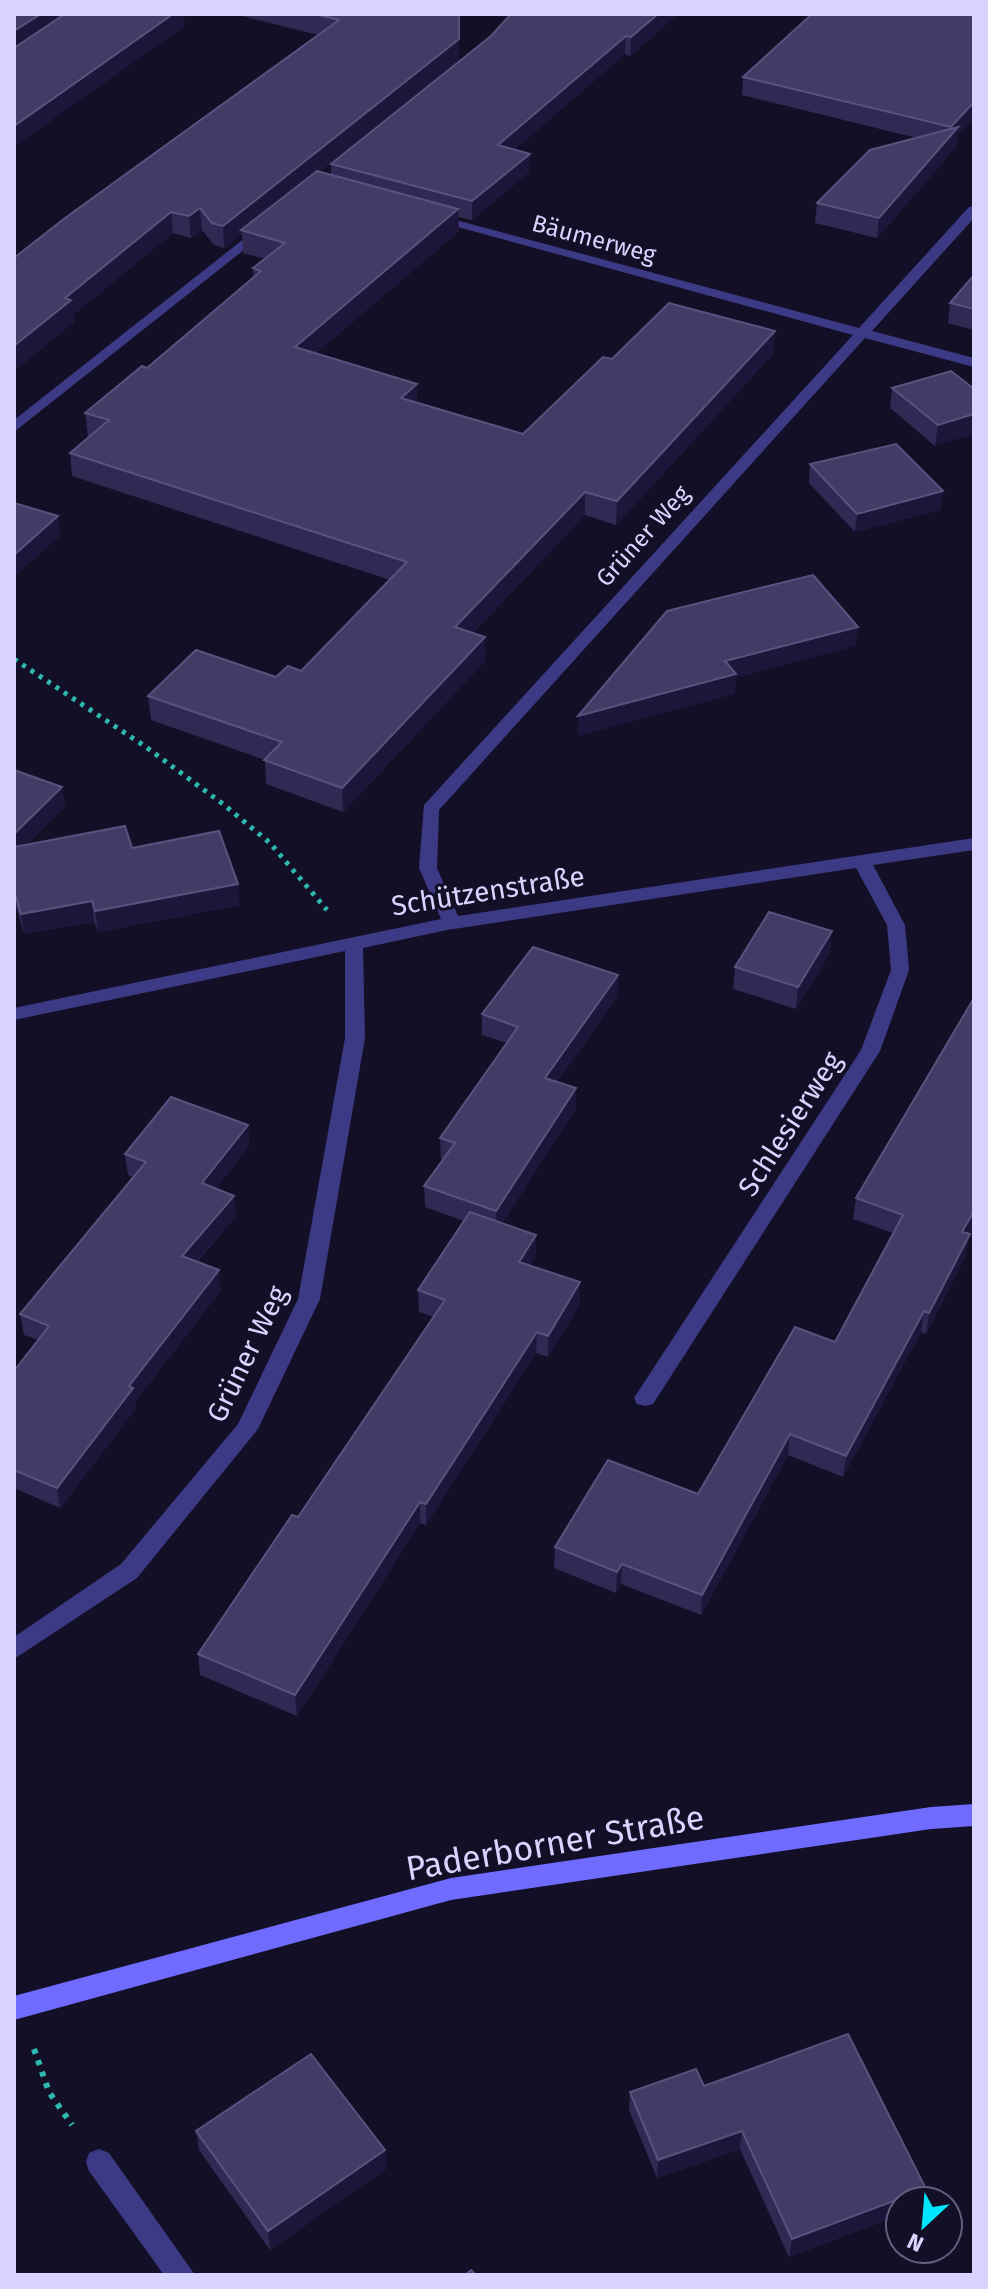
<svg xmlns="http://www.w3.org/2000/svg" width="988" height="2289" viewBox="0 0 988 2289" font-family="'Fira Sans',sans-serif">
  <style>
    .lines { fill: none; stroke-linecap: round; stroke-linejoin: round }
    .path-far1 { stroke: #2fb8b0; stroke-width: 5; stroke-dasharray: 4 6; stroke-linecap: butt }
    .path { stroke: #2fb8b0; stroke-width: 6; stroke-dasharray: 5 7; stroke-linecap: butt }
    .lane { fill: #3d3a85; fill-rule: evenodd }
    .street { fill: #3d3a85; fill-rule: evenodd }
    .secondary { fill: #6f6bff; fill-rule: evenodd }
    .wall { fill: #312854 }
    .shaded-wall { fill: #1d163a }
    .building { fill: #433a66; stroke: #5a527e; stroke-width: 2 }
    .labels { text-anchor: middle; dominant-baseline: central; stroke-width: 6; stroke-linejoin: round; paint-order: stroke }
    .far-street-label { font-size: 24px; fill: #d9d4ff; stroke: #130f26 }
    .street-label { font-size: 28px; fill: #d9d4ff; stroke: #130f26 }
    .near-street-label { font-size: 34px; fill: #d9d4ff; stroke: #130f26 }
  </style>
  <rect width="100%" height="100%" fill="#130f26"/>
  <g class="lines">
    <path class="path-far1" d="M14 659 146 747 223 804 270 843 327 910"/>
    <path class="path" d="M34 2049 49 2092 72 2125"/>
    <path class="lane" d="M99 2149 109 2153 195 2275H164L89 2171 86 2162 89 2153Z"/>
    <g class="street">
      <path d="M974 206V218L872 331 974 358V367L865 338 439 810 437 868 458 916 974 838V850L873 865 905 925 909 970 880 1051 653 1404 645 1406 637 1404 634 1398 861 1050 891 970 887 925 856 868 447 930 363 948 365 1038 320 1299 258 1429 137 1578 14 1659V1637L121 1564 238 1424 298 1299 345 1038V951L14 1020V1008L441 919 419 868 424 805 853 335 425 218 437 215 859 328 969 207Z"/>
      <path d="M264 223 271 227 269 230 14 432V420Z"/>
    </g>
    <path class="secondary" d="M974 1804V1826L931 1829 451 1900 14 2020V1996L451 1878 931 1807Z"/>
  </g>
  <g class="wall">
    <path d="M234 14H459V60L319 172 331 175V164L678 14 630 56 625 54 514 150 529 172 472 220 458 217 459 231 316 353 417 384V403L523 434 612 359 775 331 773 354 616 525 585 515 473 633 485 661 343 812 266 784 265 760 151 720 148 696 276 677 301 671 390 580 72 476 70 453 89 437H88L85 413 147 368 253 277V268L265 259 243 253 242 234 224 248 214 245 202 230 191 238 173 233 73 315 74 322 14 371 318 35Z"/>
    <path d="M974 14 956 147 877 238 815 223 817 203 917 138 742 95 743 77Z"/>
    <path d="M974 275V330L948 323 950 303Z"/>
    <path d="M951 371 935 446 890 408 892 388Z"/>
    <path d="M810 464 943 491 940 510 855 532 809 483Z"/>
    <path d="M14 770 62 787 65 807 27 844 132 848 240 905 98 932 94 922 24 934 14 900Z"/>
    <path d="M830 953 796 1009 733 989 735 967Z"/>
    <path d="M618 996 557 1082 576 1088V1109L502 1223 536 1256 530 1265 580 1282V1304L548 1357 536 1353 426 1525 420 1523 297 1716 200 1675 198 1654 298 1517 434 1317 419 1312 418 1290 464 1221 425 1207 424 1186 443 1160 441 1159 440 1138 507 1043 482 1035V1014Z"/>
    <path d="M974 998V1226L969 1234 966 1255 926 1334 921 1332 843 1477 788 1455 701 1615 621 1584 616 1593 554 1568 555 1547 698 1494 835 1342 893 1233 853 1219 856 1198Z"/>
    <path d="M248 1125 249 1146 216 1188 236 1216 197 1262 221 1290 135 1402 136 1408 60 1508 14 1488V1371L38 1340 24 1335 20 1314 133 1177 128 1175 125 1154Z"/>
    <path d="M704 2086 900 2201V2215L789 2257 740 2149 657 2178 629 2110 630 2092Z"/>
    <path d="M196 2131 385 2150 386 2169 270 2250 199 2150Z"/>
  </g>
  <g class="shaded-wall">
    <path d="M41 14H72L14 51V31Z"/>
    <path d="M173 14H184L185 26 14 147V126Z"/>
    <path d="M459 14V60L245 231 241 230 242 234 224 248 223 226Z"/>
    <path d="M658 14H678L630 56 631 37Z"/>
    <path d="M626 36 625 54 498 164V145Z"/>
    <path d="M974 102V118L957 136 956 147 877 238 879 218 949 137 951 127Z"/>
    <path d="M530 154 529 172 472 220V201Z"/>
    <path d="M200 208 202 230 191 238 189 216Z"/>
    <path d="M458 209 459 231 296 370 295 347Z"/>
    <path d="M171 212 173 233 73 315 74 322 14 371V346L65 298Z"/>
    <path d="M775 331 773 354 616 525 617 501Z"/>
    <path d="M417 384V407L401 398Z"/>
    <path d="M974 414V434L935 446 938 425Z"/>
    <path d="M943 491 940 510 855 532 857 514Z"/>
    <path d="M585 492V515L456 651 455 627Z"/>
    <path d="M58 516 60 536 14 577V555Z"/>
    <path d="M858 627 856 646 736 678 735 694 578 736V716L725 661Z"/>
    <path d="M485 637V661L343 812 342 788Z"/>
    <path d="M62 787 65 807 14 857V834Z"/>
    <path d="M238 884 240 905 98 932 95 911Z"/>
    <path d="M92 901 94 922 24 934 21 914Z"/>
    <path d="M832 931 830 953 796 1009 798 987Z"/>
    <path d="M618 975V996L545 1099V1078Z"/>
    <path d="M576 1088V1109L496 1232V1211Z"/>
    <path d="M248 1125 249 1146 204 1203 202 1183Z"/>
    <path d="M234 1196 236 1216 184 1276 182 1256Z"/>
    <path d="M974 1211V1226L959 1253 962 1232Z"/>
    <path d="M970 1234 966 1255 926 1334 929 1313Z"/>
    <path d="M536 1235V1256L519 1283V1262Z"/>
    <path d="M219 1270 221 1290 135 1402 136 1408 60 1508 57 1488 129 1386Z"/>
    <path d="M580 1282V1304L548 1357V1336Z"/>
    <path d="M924 1311 921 1332 843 1477 846 1456Z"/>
    <path d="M537 1332 536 1353 426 1525V1504Z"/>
    <path d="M790 1434 788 1455 701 1615 702 1595Z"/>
    <path d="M420 1502V1523L297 1716 295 1695Z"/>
    <path d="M622 1564 621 1584 616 1593 617 1572Z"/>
    <path d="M742 2131 740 2149 657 2178 658 2160Z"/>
    <path d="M385 2150 386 2169 270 2250 268 2231Z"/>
    <path d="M926 2189 923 2201H900V2215L789 2257 792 2239Z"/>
  </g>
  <g class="building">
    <path d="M14 14H41L14 31Z"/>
    <path d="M65 14H173L14 126V48Z"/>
    <path d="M315 14H459V39L223 226 212 223 200 208 189 216 171 212 65 298 71 300 14 346V258L65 218 339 20Z"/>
    <path d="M511 14H658L631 37 626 36 498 145 530 154 472 201 331 164 491 36Z"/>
    <path d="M812 14H974V102L951 127 743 77Z"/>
    <path d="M958 127 879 218 817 203 870 150Z"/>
    <path d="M317 171 458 209 295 347 417 384 401 398 523 434 603 357 612 359 669 303 775 331 617 501 585 492 455 627 485 637 342 788 264 760 282 742 148 696 196 650 276 677 288 666 301 671 407 562 70 453 109 420 85 413 142 366 147 368 261 271 253 268 285 243 241 230Z"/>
    <path d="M974 275V309L950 303Z"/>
    <path d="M951 371 974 389V414L938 425 892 388Z"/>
    <path d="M896 444 943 491 857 514 810 464Z"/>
    <path d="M14 503 58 516 14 555Z"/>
    <path d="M813 575 858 627 725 661 736 674 578 716 667 611Z"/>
    <path d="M14 770 62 787 14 834Z"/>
    <path d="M125 826 132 848 219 831 238 884 95 911 92 901 21 914 14 890V847Z"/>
    <path d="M769 912 832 931 798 987 735 967Z"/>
    <path d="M533 947 618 975 545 1078 576 1088 496 1211 424 1186 455 1143 440 1138 518 1027 482 1014Z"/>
    <path d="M974 998V1211L962 1232 970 1234 929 1313 924 1311 846 1456 790 1434 702 1595 622 1564 617 1572 555 1547 608 1460 698 1494 795 1327 835 1342 903 1215 856 1198Z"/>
    <path d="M171 1097 248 1125 202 1183 234 1196 182 1256 219 1270 129 1386 133 1388 57 1488 14 1470V1371L49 1326 20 1314 146 1162 125 1154Z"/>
    <path d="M470 1212 536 1235 519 1262 580 1282 548 1336 537 1332 426 1504 420 1502 295 1695 198 1654 292 1515 298 1517 445 1300 418 1290Z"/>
    <path d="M848 2034 926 2189 792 2239 742 2131 658 2160 630 2092 696 2069 704 2086Z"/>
    <path d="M311 2054 385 2150 268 2231 196 2131Z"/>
    <path d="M471 2270 476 2275H465Z"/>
  </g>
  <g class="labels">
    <g class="far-street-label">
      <text transform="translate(594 239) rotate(15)">Bäumerweg</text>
      <text transform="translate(643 536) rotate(-48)">Grüner Weg</text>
    </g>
    <g class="street-label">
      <text transform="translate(488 891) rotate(-9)">Schützenstraße</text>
      <text transform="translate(790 1124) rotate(-57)">Schlesierweg</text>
      <text transform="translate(247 1354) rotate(-64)">Grüner Weg</text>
    </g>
    <g class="near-street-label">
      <text transform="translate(555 1843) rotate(-10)">Paderborner Straße</text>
    </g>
  </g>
  <rect width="988" height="2289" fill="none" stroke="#d9d4ff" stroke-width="32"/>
  <g transform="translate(924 2225) rotate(206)"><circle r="38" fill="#130f26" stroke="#625e7d" stroke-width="2"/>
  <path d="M0-6L14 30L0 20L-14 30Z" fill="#00e5ff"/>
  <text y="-12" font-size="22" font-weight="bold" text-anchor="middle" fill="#d9d4ff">N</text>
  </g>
</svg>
